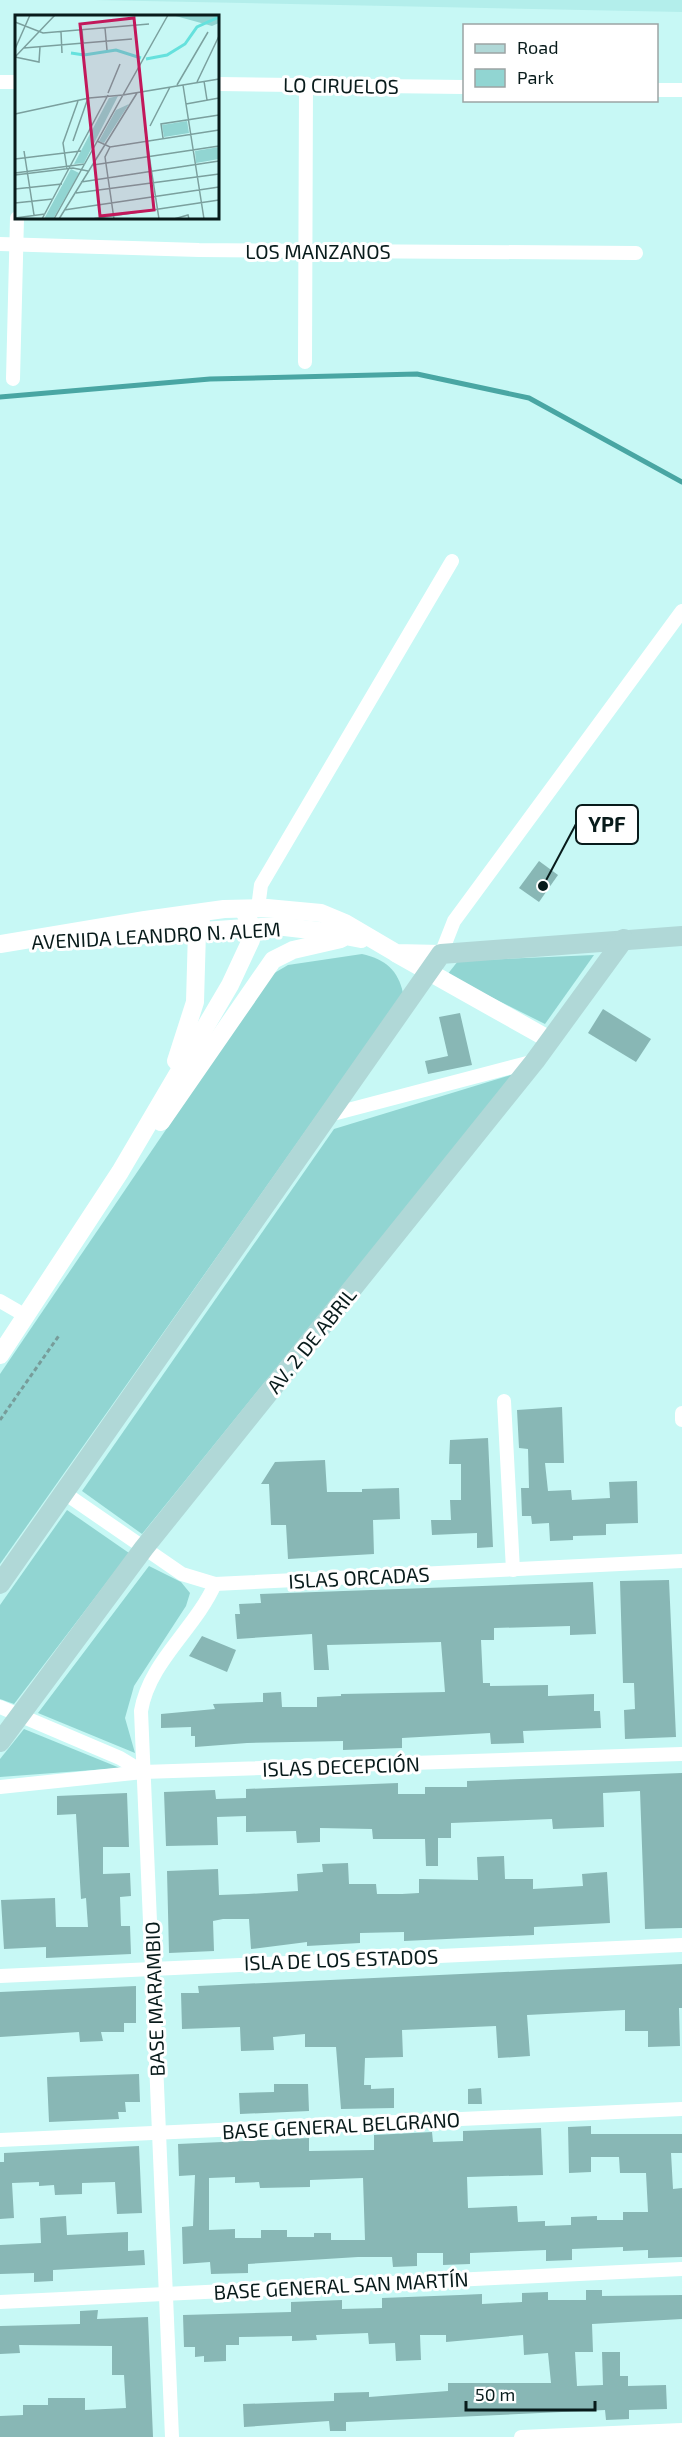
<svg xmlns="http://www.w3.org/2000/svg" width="682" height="2437" viewBox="0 0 682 2437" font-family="'Exo 2',sans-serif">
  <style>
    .built { fill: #b3eeeb }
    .green { fill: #91d5d2 }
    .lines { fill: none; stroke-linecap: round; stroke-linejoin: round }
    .stream { stroke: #49a6a3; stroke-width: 5 }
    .building { fill: #88b7b5; fill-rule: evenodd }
    .path { stroke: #779c9a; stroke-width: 3; stroke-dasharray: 4.5 3; stroke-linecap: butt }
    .minor { stroke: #fff; stroke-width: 14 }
    .tertiary { stroke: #fff; stroke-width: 18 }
    .secondary { stroke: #b0d8d7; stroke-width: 20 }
    .labels { text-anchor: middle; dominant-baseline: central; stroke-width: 6; stroke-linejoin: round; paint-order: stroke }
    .street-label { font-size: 20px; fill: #081b1b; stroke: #fff }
    .inset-river { fill: none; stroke: #65e1dd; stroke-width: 3 }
    .inset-road { fill: none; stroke: #7ba09e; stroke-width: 1.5 }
    .view { fill: #c2185b; fill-opacity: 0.15; stroke: #c2185b; stroke-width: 3 }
    .inset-edge { fill: none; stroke: #081b1b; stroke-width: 3 }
    .leader { fill: none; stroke: #081b1b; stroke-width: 2 }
    .callout-dot { fill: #081b1b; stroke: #fff; stroke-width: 2 }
    .callout { fill: #fff; stroke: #081b1b; stroke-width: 2 }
    .callout-label { font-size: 21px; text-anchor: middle; font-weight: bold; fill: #081b1b }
  </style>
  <rect width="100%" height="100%" fill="#c7f8f5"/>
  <path class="built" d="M94 0H682V12Z"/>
  <g class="green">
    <path d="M362 954C385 959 398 970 403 993L0 1564V1374L271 975 288 965Z"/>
    <path d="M594 955 545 1024 447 975 458 961Z"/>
    <path d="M514 1074 142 1534 82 1491 334 1129Z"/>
    <path d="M67 1510 129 1553 14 1704 0 1699V1605Z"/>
    <path d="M149 1566 181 1582 190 1593 186 1606 134 1686 125 1718 135 1753 38 1713Z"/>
    <path d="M24 1729 120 1768 0 1777V1759Z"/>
  </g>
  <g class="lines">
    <path class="stream" d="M0 397 210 379 417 374 529 398 682 482"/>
  </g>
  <g class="building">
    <path d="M539 861 558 875 539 902 519 888Z"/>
    <path d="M603 1009 651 1039 636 1062 588 1033Z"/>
    <path d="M460 1013 472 1065 428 1074 425 1061 448 1056 439 1017Z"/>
    <path d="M562 1407 564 1463H545L548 1491 571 1490 572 1500 610 1498 609 1482 637 1481 638 1523 606 1524V1535L573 1536V1540L550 1541 549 1523 532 1524 531 1516H522L521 1488H529L528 1449 519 1448 517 1410Z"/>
    <path d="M488 1438 493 1547 477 1548V1533L432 1535 431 1520H451L450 1500H461V1464H449L450 1440Z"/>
    <path d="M325 1460 327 1492H362V1489L399 1488 400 1519 373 1520 374 1554 288 1559 286 1525H271L269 1484H261L275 1462Z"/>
    <path d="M669 1580 676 1737 625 1739 624 1710 635 1709 634 1683H623L620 1581Z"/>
    <path d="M593 1582 596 1634 570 1635V1626L494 1628V1640H481L483 1683H490V1686L548 1685V1696L594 1694V1711H600L601 1728 523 1731 524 1743 491 1744 490 1733 402 1738V1748L343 1750V1741L247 1743 195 1747V1736H191V1727L161 1728V1714L215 1709 213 1704 263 1702V1693L281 1692 282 1707H317V1697L341 1696V1694L445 1692 441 1642 327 1645 329 1670H314L312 1634 237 1639 235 1614H240L239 1604 261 1603 260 1594Z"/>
    <path d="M202 1636 236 1650 227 1672 189 1656Z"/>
    <path d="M682 1773V1928L645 1929 640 1791 603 1793 604 1827 553 1829 552 1819 451 1823V1838H438V1866H426L425 1839H373L372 1829 320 1828V1842L297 1843 296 1831 246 1832V1816L217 1817 218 1845 166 1846 164 1792 215 1790 216 1799 246 1798V1789L398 1783V1794H425V1787H467V1781Z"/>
    <path d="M127 1793 129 1847H103V1874L130 1873 131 1896 120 1897 121 1926H130L131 1954 46 1958V1947L4 1949 1 1900 55 1898 56 1927H88L86 1898 81 1899 76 1814 57 1815V1796Z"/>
    <path d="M504 1856 505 1879H533V1889L583 1886 582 1874 607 1872 610 1923 534 1927V1935L404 1941V1932L360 1933V1943L307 1946V1942L251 1949 249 1919H223L213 1921 214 1951 169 1953 167 1871 218 1869 219 1895 248 1894 298 1891 297 1874 323 1872 322 1864 348 1863 349 1884H376L377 1894H402L419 1893V1879L478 1880 477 1857Z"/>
    <path d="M682 1964V2008H679L680 2046 648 2047V2031H625V2010L527 2015 530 2056 498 2058 496 2026 402 2030 403 2057 365 2058 364 2085H371V2089L394 2088V2108L341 2109 336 2047H305V2034L273 2037 274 2050 241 2051 240 2027 182 2029 181 1993H199L198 1986Z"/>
    <path d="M136 1986V2023H124V2032H101L103 2041 80 2042 79 2032 0 2037V1992Z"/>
    <path d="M139 2074 140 2102H125L126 2112H118L119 2119 49 2122 47 2077Z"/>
    <path d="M274 2084H308L309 2111 240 2114 239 2093 274 2092Z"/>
    <path d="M481 2088 482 2104H468V2089Z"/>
    <path d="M591 2126V2134H682V2153H671L673 2189 682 2188V2257L648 2258V2250L623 2251V2247L572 2249V2260L546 2261V2250L470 2253V2264L443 2265V2253H417V2266L393 2267 392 2257H358L248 2264V2273L211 2274 210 2262 183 2264 182 2227 193 2226 195 2175 179 2176 178 2144 309 2138V2151L374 2150V2135L432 2132 433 2142 463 2141V2131L541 2128 543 2175 467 2177 468 2208 517 2206 518 2222 545 2221V2226L571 2225V2217L597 2216V2220H623V2212H648L646 2173H620L619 2157H591V2172L569 2173 568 2127ZM235 2177V2183L259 2182 260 2188 310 2187V2180L363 2178 365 2240H331V2233H314V2237H287V2230H261V2238H235V2229L209 2230V2178Z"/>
    <path d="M139 2146 142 2213 117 2214 115 2182 82 2183V2194L55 2195 54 2185 39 2186V2182L12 2183 14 2218 0 2219V2162H4V2153Z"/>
    <path d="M66 2216 67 2235 128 2232V2251L144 2250 145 2265 53 2270V2281L34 2282V2273L0 2274V2245L41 2243 40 2218Z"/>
    <path d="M586 2290H602V2296L682 2295V2319L592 2324 593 2352H575L577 2386 603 2385 602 2352H620V2376H628V2386L666 2385 667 2409 629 2410V2419L606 2420 605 2410 346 2422V2431H330L329 2421 244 2427 243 2404 334 2401V2393L369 2392V2397L448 2391V2383H551L548 2353 524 2355 523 2335 446 2342V2335H420L421 2360 396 2361 395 2343 369 2344 368 2333 316 2335 317 2340 292 2341V2336L239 2337V2345H226V2361L204 2362V2356L195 2357V2347H184L183 2315 291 2312V2302L342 2300V2309L382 2308V2298L460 2295 482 2294V2304L522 2302V2293L548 2292V2300H586Z"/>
    <path d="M98 2310 97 2319 148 2317 153 2437H0V2416L23 2415V2405H48V2398H85V2410L126 2408 124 2375H112V2346L19 2345 20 2353 0 2354V2326L80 2324V2311Z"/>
  </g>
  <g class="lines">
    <path class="path" d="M0 1420 60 1334"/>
    <g class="minor">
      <path d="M0 82H16"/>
      <path d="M218 84 464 87"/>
      <path d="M656 90H682"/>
      <path d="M0 244 199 250 636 253"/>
      <path d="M305 362 306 84"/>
      <path d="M13 379 17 218"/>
      <path d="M258 908 261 885 452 561"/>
      <path d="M441 954 454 921 682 611"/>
      <path d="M329 1115 535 1061"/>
      <path d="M0 1301 26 1316"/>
      <path d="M504 1401 513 1570"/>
      <path d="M682 1413V1420"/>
      <path d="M63 1492 182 1574 215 1584 682 1561"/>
      <path d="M0 1707 120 1758 143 1772"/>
      <path d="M0 1787 143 1772 682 1754"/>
      <path d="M0 1976 682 1945"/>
      <path d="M0 2140 682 2109"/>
      <path d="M0 2302 682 2269"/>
      <path d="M172 2437 141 1711C149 1662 195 1629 215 1584"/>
      <path d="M521 2437 682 2430"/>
    </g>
    <g class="tertiary">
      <path d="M87 939 276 926 319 931 361 939"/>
      <path d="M0 944 145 920 224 909 267 908 321 913 345 923 396 953 441 954"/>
      <path d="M397 954 550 1040"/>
      <path d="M176 1061 195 1002 197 931 201 922"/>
      <path d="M161 1122 273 960 293 950 341 939"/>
      <path d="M0 1355 120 1172 230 985 251 940 252 927 243 909"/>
    </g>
    <g class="secondary">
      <path d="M0 1584 441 954 682 936"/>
      <path d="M0 1742 144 1548 535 1061 624 939"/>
    </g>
  </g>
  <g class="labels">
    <g class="street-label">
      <text transform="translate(341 85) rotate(1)">LO CIRUELOS</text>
      <text x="318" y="251">LOS MANZANOS</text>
      <text transform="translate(156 935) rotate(-3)">AVENIDA LEANDRO N. ALEM</text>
      <text transform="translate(311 1340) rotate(-51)">AV. 2 DE ABRIL</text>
      <text transform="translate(359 1577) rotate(-3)">ISLAS ORCADAS</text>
      <text transform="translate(341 1766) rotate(-2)">ISLAS DECEPCIÓN</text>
      <text transform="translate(341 1959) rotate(-2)">ISLA DE LOS ESTADOS</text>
      <text transform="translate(154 1999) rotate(-92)">BASE MARAMBIO</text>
      <text transform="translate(341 2125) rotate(-3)">BASE GENERAL BELGRANO</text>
      <text transform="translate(341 2285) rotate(-3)">BASE GENERAL SAN MARTÍN</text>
    </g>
  </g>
  <g transform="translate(15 15)">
    <rect width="204" height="204" fill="#c7f8f5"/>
    <path d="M157 0H204V8L197 11ZM103 81 69 148 59 149 94 83ZM114 89 89 128 84 126 101 95ZM172 106 174 118 149 122 147 110ZM204 132V144L181 148 180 136ZM56 154 64 158 38 204H29Z" fill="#91d5d2"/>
    <path class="inset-river" d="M56 38 69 40 101 35 126 43M131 44 152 40 170 29 182 12 204 2"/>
    <path class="inset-road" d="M0 7 28 18 134 9M90 13 92 35M67 15 69 39M46 17 47 38M9 33 117 24M0 34 15 0M0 42 40 0M0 42 24 47 25 32M189 66 192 85M182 67 204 21M162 70 193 17M168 70 189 204M93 78 105 49M74 83 108 80 153 0M171 89 204 83M0 99 74 83M135 111 155 72M130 114 144 204M148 123 146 109 204 100M58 126 73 83M82 126 95 132 204 115M95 132 90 142 99 204M9 136 19 200M0 144 66 136M78 150 204 131M52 154 48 128 63 86M0 158 70 149M0 160 58 153 73 156M66 167 204 146M0 174 47 169M61 178 204 159M0 188 38 184M49 195 204 172M0 203 30 199M27 204 93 80M39 204 108 80 204 64M44 204 122 78M77 204 204 185M159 204 173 200 174 204"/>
    <path class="view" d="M119 3 139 195 85 201 65 9Z"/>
    <rect width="204" height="204" class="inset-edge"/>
  </g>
  <path class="leader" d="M543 886L576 824"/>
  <circle class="callout-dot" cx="543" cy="886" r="6"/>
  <rect class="callout" x="576" y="805" width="62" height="39" rx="6"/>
  <g class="callout-label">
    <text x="607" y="832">YPF</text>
  </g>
  <rect x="463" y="24" width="195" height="78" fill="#ffffff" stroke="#9ca4a4" stroke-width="1.5"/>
  <rect x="475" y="44" width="30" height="9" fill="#b0d8d7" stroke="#9ca4a4" stroke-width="1.5"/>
  <text x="517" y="54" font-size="18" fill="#081b1b">Road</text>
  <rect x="475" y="69" width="30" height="18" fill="#91d5d2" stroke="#9ca4a4" stroke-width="1.5"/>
  <text x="517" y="84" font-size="18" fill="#081b1b">Park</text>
  <path d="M466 2401v9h129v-9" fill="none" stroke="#081b1b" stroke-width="3"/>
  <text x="475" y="2401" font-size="18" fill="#081b1b" stroke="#ffffff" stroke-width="4.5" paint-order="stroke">50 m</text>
</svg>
